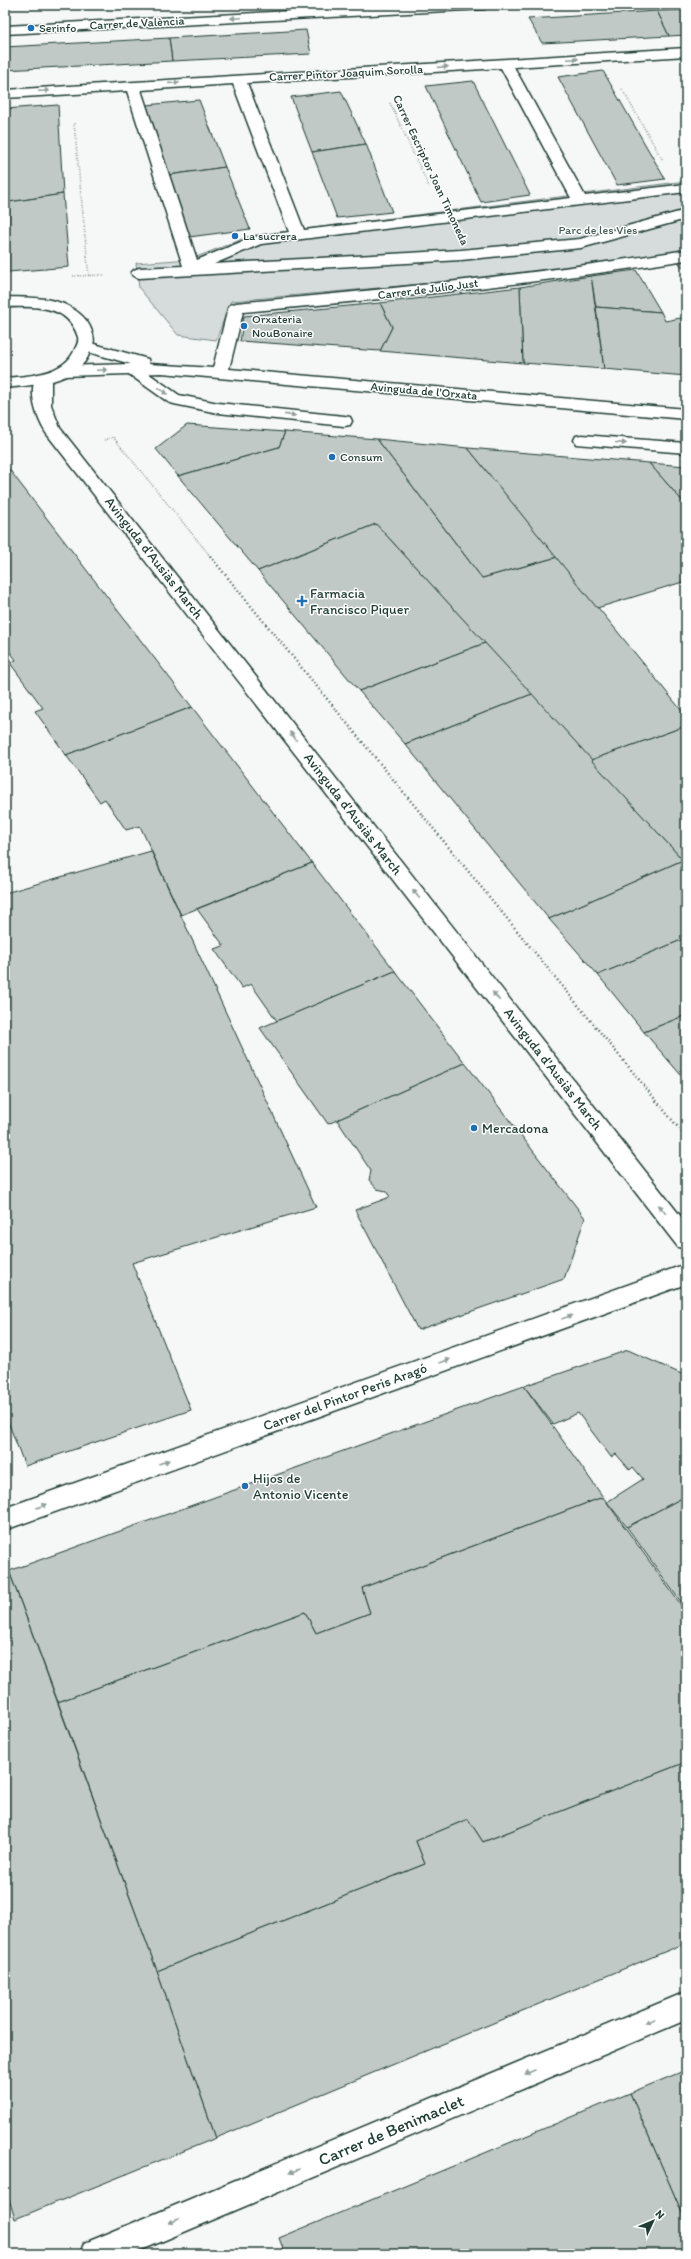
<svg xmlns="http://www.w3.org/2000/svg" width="691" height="2259" viewBox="0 0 691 2259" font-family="Itim,sans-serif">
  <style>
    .green { fill: #d6dcdb; stroke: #7a8c88 }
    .building { fill: #c0c9c6; stroke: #1f3d34 }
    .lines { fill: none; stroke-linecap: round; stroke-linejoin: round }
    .lane-casing { stroke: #1f3d34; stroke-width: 3 }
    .street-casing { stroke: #1f3d34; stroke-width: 3 }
    .secondary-casing { stroke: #1f3d34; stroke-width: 3 }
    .path-far1 { stroke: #1f3d34; stroke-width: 1.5; stroke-dasharray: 0.5 2; stroke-linecap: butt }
    .path { stroke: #1f3d34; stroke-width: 2.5; stroke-dasharray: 1 3; stroke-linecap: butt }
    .lane { fill: #fff; fill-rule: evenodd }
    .street { fill: #fff; fill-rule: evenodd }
    .secondary { fill: #fff; fill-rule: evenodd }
    .oneway { fill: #8f9e9a }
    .poi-dot { fill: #1f6fb2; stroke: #fff; stroke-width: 1.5 }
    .labels { text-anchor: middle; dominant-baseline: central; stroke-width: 3; stroke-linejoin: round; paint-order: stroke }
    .far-street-label { font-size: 12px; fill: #1f3d34; stroke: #fff }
    .far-poi-label { font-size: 12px; fill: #1f3d34; stroke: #fff; text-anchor: start }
    .far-park-label { font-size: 12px; fill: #445d55; stroke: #fff }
    .street-label { font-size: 14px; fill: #1f3d34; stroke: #fff }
    .poi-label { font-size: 14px; fill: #1f3d34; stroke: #fff; text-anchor: start }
    .near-street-label { font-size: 17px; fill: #1f3d34; stroke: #fff }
  </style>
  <rect width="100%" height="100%" fill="#f6f7f7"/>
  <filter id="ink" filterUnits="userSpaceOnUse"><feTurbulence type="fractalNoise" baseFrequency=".025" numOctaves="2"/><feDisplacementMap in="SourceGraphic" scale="8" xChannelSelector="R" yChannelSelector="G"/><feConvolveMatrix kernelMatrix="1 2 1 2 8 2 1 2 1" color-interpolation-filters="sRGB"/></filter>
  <g filter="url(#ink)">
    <path class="green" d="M686 181V252L604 268 231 301 216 340 178 335 139 288 136 263 191 259 250 236Z"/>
    <g class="building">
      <path d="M686 10V35L669 36 657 11Z"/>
      <path d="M657 11 669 36 542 43 528 19Z"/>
      <path d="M306 30 311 54 172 61 169 38Z"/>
      <path d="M169 38 172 61 5 70V47Z"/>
      <path d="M603 71 665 179 617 185 558 77Z"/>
      <path d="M473 81 530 195 481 202 426 86Z"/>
      <path d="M341 91 366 144 312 152 291 97Z"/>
      <path d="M199 100 225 167 169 175 146 105Z"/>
      <path d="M58 105 63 194 9 202 5 146V109Z"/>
      <path d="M366 144 392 212 337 218 312 152Z"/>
      <path d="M225 167 250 229 189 237 169 175Z"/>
      <path d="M63 194 69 267 8 272 9 202Z"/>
      <path d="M686 260V271L678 262Z"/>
      <path d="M636 270 661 312 596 307 591 276Z"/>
      <path d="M591 276 604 369 523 363 520 287Z"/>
      <path d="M520 287 523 363 380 351 392 327 380 303Z"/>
      <path d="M380 303 392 327 380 351 240 341 244 316Z"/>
      <path d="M596 307 661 312 665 321 686 317V376L604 369Z"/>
      <path d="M187 425 285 432 279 447 178 476 156 449Z"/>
      <path d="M285 432 377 439 482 578 557 557 686 716V726L591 760 376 524 258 571 178 476 279 447Z"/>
      <path d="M377 439 468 448 557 557 482 578Z"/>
      <path d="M468 448 649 463 686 505V581L597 608Z"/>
      <path d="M649 463 686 466V505Z"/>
      <path d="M5 464 192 707 66 755 35 711 43 708 10 663 16 660 5 645Z"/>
      <path d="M376 524 485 643 359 691 258 571Z"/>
      <path d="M485 643 532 694 405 744 359 691Z"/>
      <path d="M532 694 683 860 549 919 405 744Z"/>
      <path d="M192 707 312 863 181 915 140 826 126 830 105 799 100 802 66 755Z"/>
      <path d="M686 726V938L598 975 549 919 683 860 591 760Z"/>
      <path d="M151 851 316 1207 132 1263 191 1410 25 1466 5 1414V893Z"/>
      <path d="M312 863 395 971 277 1021 251 984 242 988 214 949 224 946 197 909Z"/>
      <path d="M686 938V1015L644 1032 598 975Z"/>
      <path d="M395 971 465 1063 328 1124 260 1028Z"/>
      <path d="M686 1015V1081L644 1032Z"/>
      <path d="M465 1063 585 1218 564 1279 418 1330 355 1210 390 1197 386 1191 377 1189 369 1180 371 1171 337 1120Z"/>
      <path d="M628 1350 686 1376V1496L627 1527 607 1502 643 1479 633 1467 630 1470 616 1454 611 1457 578 1413 553 1424 524 1386Z"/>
      <path d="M524 1386 603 1497 362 1588 370 1613 316 1633 305 1612 58 1702 9 1571Z"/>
      <path d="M686 1496V1609L627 1527Z"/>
      <path d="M603 1497 686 1612V1762L483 1842 468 1819 416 1841 425 1864 157 1971 58 1702 305 1612 316 1633 370 1613 362 1588Z"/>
      <path d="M9 1571 157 1971 216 2138 15 2219 5 2186V1573Z"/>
      <path d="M686 1762V1943L216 2138 157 1971 425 1864 416 1841 468 1819 483 1842Z"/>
      <path d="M686 2070V2222L630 2093Z"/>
      <path d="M630 2093 686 2222V2254H285L279 2238Z"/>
    </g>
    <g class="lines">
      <g class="lane-casing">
        <g id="lane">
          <path d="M132 364 138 366 179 395 218 403 344 416 350 417 352 421 350 425 344 426 218 413 174 404 168 402 126 372 124 369 126 366Z"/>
          <path d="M582 435 686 443V453L576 444 574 440 576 436Z"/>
        </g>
      </g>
      <g class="street-casing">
        <g id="street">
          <path d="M408 5H492L485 9 5 34V26Z"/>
          <path d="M686 48V56L514 67 585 196 686 184V192L261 244 214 264 461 250 580 239 686 210V219L581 248 461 260 139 278 134 276 131 273 134 270 139 268 183 266 127 91 5 98V90ZM501 68 571 198 304 230 247 83ZM233 84 289 232 253 237 197 260 141 90Z"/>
          <path d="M686 250V260C539 283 391 299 243 312L229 369 686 409V419L162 373 63 376 57 374 55 371 57 368 63 366 131 364 81 350 79 347 81 344 87 342 148 359 149 364 213 368 228 308 230 305 236 303C386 290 537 274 686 250Z"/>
          <path d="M43 374 49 376 51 379V405L60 428 686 1223V1249L678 1247 46 433C37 419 27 391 37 376Z"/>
          <path d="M686 1264V1284L5 1530V1508Z"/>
          <path d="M686 1992V2020L132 2254H81L85 2243Z"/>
        </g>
      </g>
      <g class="secondary-casing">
        <path id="secondary" d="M5 297C27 298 54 296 73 309 83 315 90 323 93 335 95 341 93 345 90 352 79 383 33 385 5 388V378C28 376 65 375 75 349 77 345 79 342 78 337 75 328 71 321 62 315 46 305 23 307 5 307Z"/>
      </g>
      <g class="path-far1">
        <path d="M622 89 662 159"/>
        <path d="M390 103 429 187"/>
        <path d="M74 123 89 276"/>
        <path d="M73 276 104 275"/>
        <path d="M104 440 113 437 211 557"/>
      </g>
      <path class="path" d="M210 556 686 1137"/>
      <use href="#lane" class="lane"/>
      <use href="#street" class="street"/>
      <use href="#secondary" class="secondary"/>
    </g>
    <defs><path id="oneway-solid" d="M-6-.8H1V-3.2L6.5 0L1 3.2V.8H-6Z"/></defs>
    <g class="oneway">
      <use href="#oneway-solid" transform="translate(236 18) rotate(177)"/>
      <use href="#oneway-solid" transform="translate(573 59) rotate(-3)"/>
      <use href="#oneway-solid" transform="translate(443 67) rotate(-4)"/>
      <use href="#oneway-solid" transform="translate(174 83) rotate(-4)"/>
      <use href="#oneway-solid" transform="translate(44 91) rotate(-3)"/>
      <use href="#oneway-solid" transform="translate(102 370) rotate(-2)"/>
      <use href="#oneway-solid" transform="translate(163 391) rotate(36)"/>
      <use href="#oneway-solid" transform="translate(290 415) rotate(6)"/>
      <use href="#oneway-solid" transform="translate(621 443) rotate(5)"/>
      <use href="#oneway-solid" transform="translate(293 736) rotate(-128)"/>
      <use href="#oneway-solid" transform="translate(416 894) rotate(-128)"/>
      <use href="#oneway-solid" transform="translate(496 996) rotate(-128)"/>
      <use href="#oneway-solid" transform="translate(662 1209) rotate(-128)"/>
      <use href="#oneway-solid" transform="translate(567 1317) rotate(-20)"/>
      <use href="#oneway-solid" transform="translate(445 1361) rotate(-20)"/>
      <use href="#oneway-solid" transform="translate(164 1462) rotate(-20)"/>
      <use href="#oneway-solid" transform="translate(42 1506) rotate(-20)"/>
      <use href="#oneway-solid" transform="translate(650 2021) rotate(157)"/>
      <use href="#oneway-solid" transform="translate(530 2072) rotate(157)"/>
      <use href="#oneway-solid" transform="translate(294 2171) rotate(157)"/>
      <use href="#oneway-solid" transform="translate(174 2221) rotate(157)"/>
    </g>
  </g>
  <g class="poi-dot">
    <circle cx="31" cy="28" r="4"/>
    <circle cx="235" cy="236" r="4"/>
    <circle cx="244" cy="326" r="4"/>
    <circle cx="332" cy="457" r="4"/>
    <path d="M300 595h4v4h4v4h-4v4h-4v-4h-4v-4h4z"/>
    <circle cx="474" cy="1128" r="4"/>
    <circle cx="245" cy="1486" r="4"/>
  </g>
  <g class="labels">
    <g class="far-street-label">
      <text transform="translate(137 23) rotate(-3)">Carrer de València</text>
      <text transform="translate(346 73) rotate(-3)">Carrer Pintor Joaquim Sorolla</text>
      <text transform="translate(431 170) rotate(65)">Carrer Escriptor Joan Timoneda</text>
      <text transform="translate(428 289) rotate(-7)">Carrer de Julio Just</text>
      <text transform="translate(424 391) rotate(5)">Avinguda de l'Orxata</text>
    </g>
    <g class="far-poi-label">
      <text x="39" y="28">Serinfo</text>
      <text x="243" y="236">La sucrera</text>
      <text x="252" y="319">Orxateria<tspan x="252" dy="14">NouBonaire</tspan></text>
      <text x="340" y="457">Consum</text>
    </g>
    <g class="far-park-label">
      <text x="598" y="230">Parc de les Vies</text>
    </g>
    <g class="street-label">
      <text transform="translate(154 558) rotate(52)">Avinguda d'Ausiàs March</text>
      <text transform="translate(353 814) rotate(52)">Avinguda d'Ausiàs March</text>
      <text transform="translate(553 1069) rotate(52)">Avinguda d'Ausiàs March</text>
      <text transform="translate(345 1397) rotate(-20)">Carrer del Pintor Peris Aragó</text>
    </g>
    <g class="poi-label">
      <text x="310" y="593">Farmacia<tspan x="310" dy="16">Francisco Piquer</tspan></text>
      <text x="482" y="1128">Mercadona</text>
      <text x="253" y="1478">Hijos de<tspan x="253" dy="16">Antonio Vicente</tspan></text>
    </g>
    <g class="near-street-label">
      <text transform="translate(391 2130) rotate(-23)">Carrer de Benimaclet</text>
    </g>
  </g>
  <rect width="691" height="2259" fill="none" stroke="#fff" stroke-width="20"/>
  <rect x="10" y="10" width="671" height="2239" fill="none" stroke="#1f3d34" stroke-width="1.5" filter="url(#ink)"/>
  <g transform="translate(653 2221) rotate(46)" stroke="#ffffff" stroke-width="3" paint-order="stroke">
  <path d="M0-3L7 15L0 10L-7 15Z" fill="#1f3d34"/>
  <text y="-6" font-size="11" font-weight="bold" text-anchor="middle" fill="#1f3d34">N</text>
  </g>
</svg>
